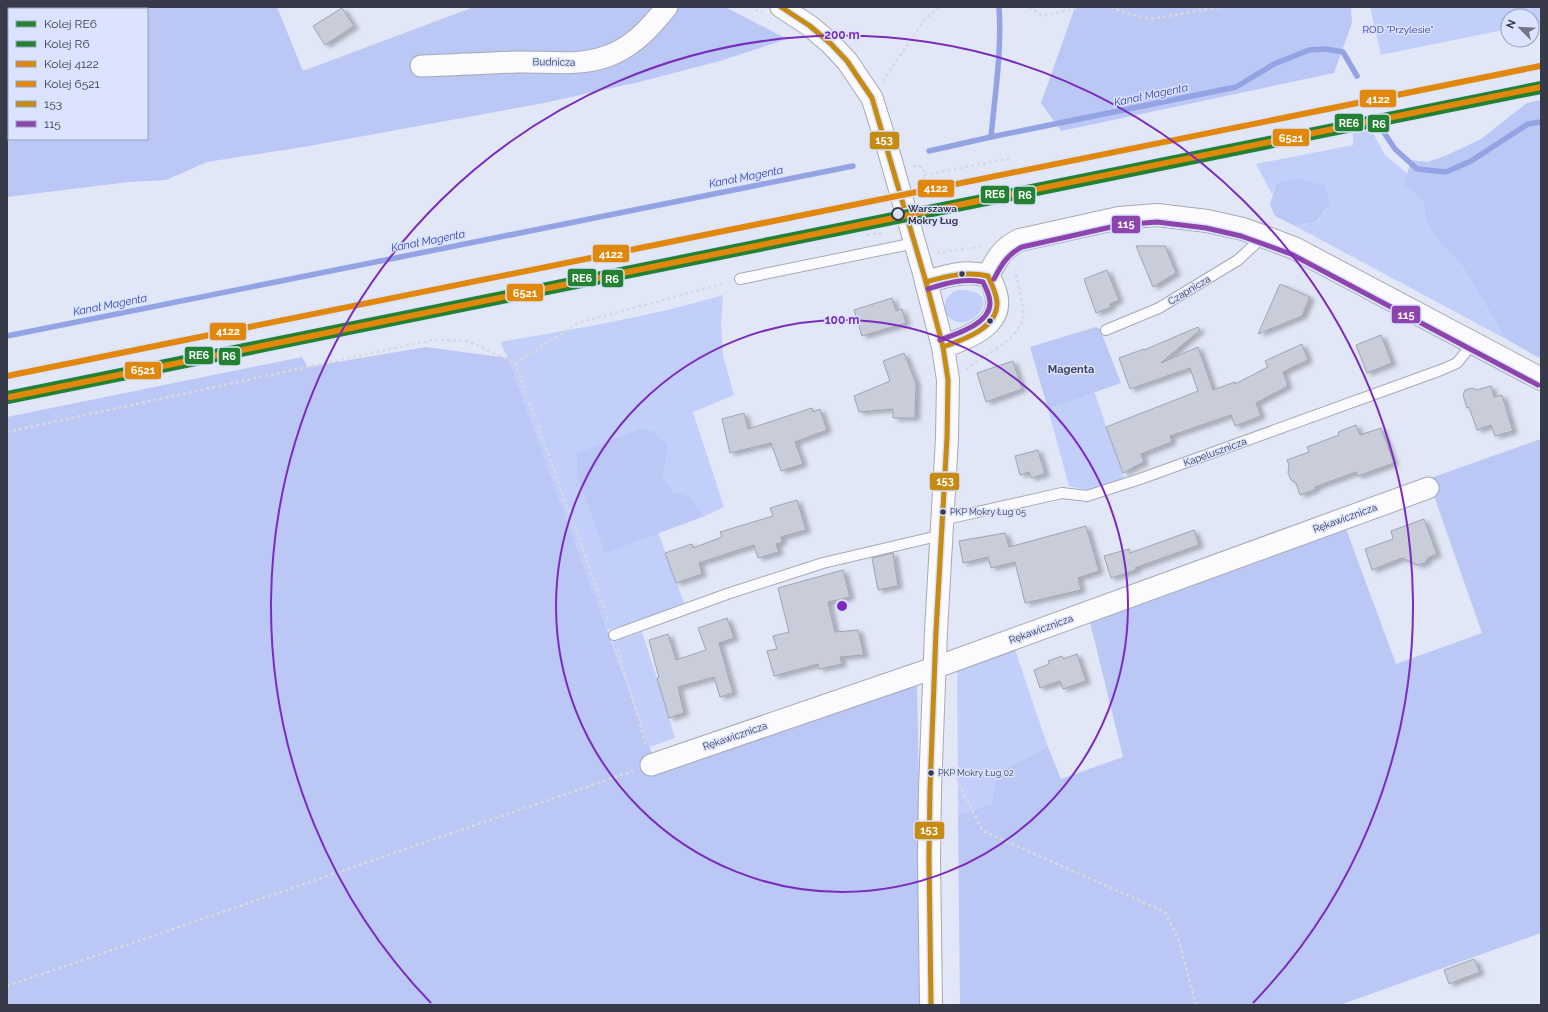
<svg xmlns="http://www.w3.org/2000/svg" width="1548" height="1012" viewBox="0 0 1548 1012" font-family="Raleway,sans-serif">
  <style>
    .green { fill: #c3cffb }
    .forest { fill: #bbc7f5; fill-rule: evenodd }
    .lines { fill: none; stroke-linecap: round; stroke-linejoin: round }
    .stream { stroke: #94a3e3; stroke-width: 5.5 }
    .building { fill: #c9cdda; stroke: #a0a4b1; filter: url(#shadow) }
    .service-casing { stroke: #a5a9b6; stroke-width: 12 }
    .minor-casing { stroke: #a5a9b6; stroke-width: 23 }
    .tertiary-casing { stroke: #a5a9b6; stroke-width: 24 }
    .path { stroke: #d7d9dd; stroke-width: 2.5; stroke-dasharray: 3 3; stroke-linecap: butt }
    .service { stroke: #fbfbfe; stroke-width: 10 }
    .minor { stroke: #fbfbfe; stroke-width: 21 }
    .tertiary { stroke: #fbfbfe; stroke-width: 22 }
    .bus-1-casing { stroke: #dae3ff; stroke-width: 8 }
    .bus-2-casing { stroke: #dae3ff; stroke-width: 8 }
    .bus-1 { stroke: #c78b12; stroke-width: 5 }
    .bus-2 { stroke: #8e44ad; stroke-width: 5 }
    .rail-1-casing { stroke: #dae3ff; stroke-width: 9 }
    .rail-2-casing { stroke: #dae3ff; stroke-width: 9 }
    .rail-3-casing { stroke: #dae3ff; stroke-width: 9 }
    .rail-4-casing { stroke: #dae3ff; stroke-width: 9 }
    .rail-1 { stroke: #238132; stroke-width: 6 }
    .rail-2 { stroke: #238132; stroke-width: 6 }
    .rail-3 { stroke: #e1880b; stroke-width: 6 }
    .rail-4 { stroke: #e1880b; stroke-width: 6 }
    .ring { fill: none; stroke: #7b2cbf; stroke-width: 2 }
    .stop-dot { fill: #dae3ff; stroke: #373b49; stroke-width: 2 }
    .bus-dot { fill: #373b49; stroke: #dae3ff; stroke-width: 1.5 }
    .labels { text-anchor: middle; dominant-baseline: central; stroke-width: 3; stroke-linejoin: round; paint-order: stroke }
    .bus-label { font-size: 9px; fill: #373b49; stroke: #dae3ff; text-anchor: start }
    .park-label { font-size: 10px; fill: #2e389a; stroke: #dae3ff }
    .street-label { font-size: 10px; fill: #373b49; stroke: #dae3ff }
    .stop-label { font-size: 10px; font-weight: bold; fill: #373b49; stroke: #dae3ff; text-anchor: start }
    .water-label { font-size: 11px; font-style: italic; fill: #3643a6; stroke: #dae3ff }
    .neighbourhood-label { font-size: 11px; font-weight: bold; fill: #3f4764; stroke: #dae3ff }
    .centre { fill: #7b2cbf; stroke: #dae3ff; stroke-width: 2 }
    .ring-label { font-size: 12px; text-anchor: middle; font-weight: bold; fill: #7b2cbf; stroke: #dae3ff; stroke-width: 3; stroke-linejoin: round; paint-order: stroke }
    .line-badge { stroke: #dae3ff; stroke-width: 1.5 }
    .badge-label { font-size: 11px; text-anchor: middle; font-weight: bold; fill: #fff }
  </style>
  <defs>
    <filter id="shadow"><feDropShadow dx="4.5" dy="2.5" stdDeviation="2" flood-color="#0004"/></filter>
  </defs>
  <rect width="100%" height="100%" fill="#e2e7f7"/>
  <g class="green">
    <path d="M1370 7H1541V23L1532 24V16H1508V29L1381 55Z"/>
    <path d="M1371 129 1385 155 1407 173 1404 185 1424 202 1425 218 1438 241 1461 264 1506 339 1295 226 1317 222 1330 204 1276 184 1272 194 1256 164 1353 145V131Z"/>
    <path d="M959 290C1008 289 972 335 951 319 944 314 944 307 946 299L953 292Z"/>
    <path d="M723 295 721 324 723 355 734 395 693 412 724 507 705 516 689 496 673 492 663 477 668 445 577 476 605 552 658 532 667 557 666 559 667 558 686 607 607 630 508 358 500 342C574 329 650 317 723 295Z"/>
    <path d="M1094 391 1125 481 1090 491 1069 486 1048 409Z"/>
    <path d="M642 632 657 678 675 738 650 747 612 642Z"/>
    <path d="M1014 647 1048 747 1002 770 995 783 992 804 958 815 957 667Z"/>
  </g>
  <g class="forest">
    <path d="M7 7H277L303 71 474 7H725L787 39 720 61 639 82 544 103 309 146 207 162 166 180 129 182 7 197ZM9 9H147V139H9Z"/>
    <path d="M1075 7H1351L1352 23 1334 73 1061 131 1041 103Z"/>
    <path d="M1541 100V359L1506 339 1461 264 1438 241 1425 218 1424 202 1404 185 1411 160 1427 162 1445 156 1481 139 1527 103Z"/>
    <path d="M1298 178 1325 186 1330 204 1316 222 1295 226 1275 216 1270 205 1276 184Z"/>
    <path d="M1096 327 1100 329 1121 383 1048 409 1030 347Z"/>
    <path d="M426 347 508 358 658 770 917 681 923 1005H7V417L302 357 308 367Z"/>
    <path d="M641 429 654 431 668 445 663 477 673 492 689 496 705 516 605 553 577 476V453Z"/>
    <path d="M1541 439V933L1340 1005H960L958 815 992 804 995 783 1002 770 1048 747 1061 779 1123 757 1089 618 1345 526 1396 664 1482 633 1428 479Z"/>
  </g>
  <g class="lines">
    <g class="stream">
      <path d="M1383 131 1395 149 1417 169 1446 172 1471 161 1528 124 1541 122"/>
      <path d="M991 137C995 94 1002 50 999 7"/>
      <path d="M929 151 991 137 1236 87 1274 64 1309 50 1326 49 1343 52 1357 76"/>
      <path d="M7 336 853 166"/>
    </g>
  </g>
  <g class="building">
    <path d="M342 8 354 26 325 45 313 26Z"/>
    <path d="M1136 246H1165L1176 273 1153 287Z"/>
    <path d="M1107 270 1119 300 1110 304 1111 307 1096 313 1084 279Z"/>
    <path d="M1280 284 1310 297 1302 316 1258 334Z"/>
    <path d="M892 298 896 311 902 309 906 323 862 336 854 310Z"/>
    <path d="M1198 327 1200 330 1161 363 1198 347 1213 390 1235 382V384L1268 367 1265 361 1302 344 1308 360 1283 372 1288 386 1256 403 1261 416 1235 426 1231 415 1170 436 1172 442 1141 454 1144 462 1123 473 1106 427 1198 391 1190 368 1130 389 1119 358 1144 349V350Z"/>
    <path d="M1381 335 1392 363 1367 373 1356 345Z"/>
    <path d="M904 353 916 383 915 418H893V409L859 412 854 396 890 381 883 361Z"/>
    <path d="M1013 361 1022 389 986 402 977 373Z"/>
    <path d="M1491 386 1494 397 1502 395 1513 431 1495 436 1491 425 1477 430 1469 407 1467 408 1463 395 1465 390 1472 388 1477 390Z"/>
    <path d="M812 408 813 412 820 409 827 430 795 442 803 464 781 471 771 443 730 453 722 419 744 413 748 429Z"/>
    <path d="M1356 425 1360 435 1381 428 1394 463 1358 476 1356 472 1315 487 1316 489 1300 495 1296 483 1291 480 1288 473 1289 465 1287 460 1309 452 1307 447 1339 435 1338 432Z"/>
    <path d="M1038 450 1045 474 1031 478 1029 472 1020 475 1015 456Z"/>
    <path d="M797 500 806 530 781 537 782 542 776 544 779 552 758 558 754 545 699 563 702 574 676 583 665 553 692 544 693 548 722 537 720 532 773 516 770 508Z"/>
    <path d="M1424 519 1437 554 1428 558 1425 563 1418 565 1402 558 1372 570 1365 549 1393 539 1391 531Z"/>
    <path d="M1086 526 1099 571 1078 578 1081 590 1025 603 1015 562 991 568 988 557 963 563 959 541 1005 533 1009 547Z"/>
    <path d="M1194 530 1199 545 1135 568 1136 570 1111 578 1104 556 1129 549 1130 553Z"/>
    <path d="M893 553 898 586 878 590 872 558Z"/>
    <path d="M843 570 850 597 828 602 835 632 858 630 864 655 840 657 842 664 819 669 818 664 774 676 767 651 777 649 773 636 789 632 778 588Z"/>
    <path d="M727 618 734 638 719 643 733 693 720 697 714 677 678 687 684 713 669 718 657 678H659L649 640 668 634 676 660 706 650 698 628Z"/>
    <path d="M1077 654 1086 681 1063 689 1060 681 1040 688 1034 670 1049 664 1048 661 1062 656 1063 659Z"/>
    <path d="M1474 959 1480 972 1449 984 1444 970Z"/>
  </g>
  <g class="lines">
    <g class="service-casing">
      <g id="service">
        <path d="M740 279 915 243"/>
        <path d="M1106 330 1159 308 1238 260 1264 236"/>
        <path d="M942 520 1062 493 1087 496 1140 479 1441 370 1457 363 1473 343"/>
        <path d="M614 635 727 594 823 563 942 535"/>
      </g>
    </g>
    <g class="minor-casing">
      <g id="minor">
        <path d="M781 7 810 26 831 44 847 61 872 98 885 139 926 282"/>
        <path d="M421 66C453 65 484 63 516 62 549 61 584 68 615 53 637 43 652 25 667 7"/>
        <path d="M651 765 934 668 1428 488"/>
      </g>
    </g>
    <g class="tertiary-casing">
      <g id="tertiary">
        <path d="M988 276C996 260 1003 247 1020 240L1119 218 1157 215 1207 221 1243 229 1294 248 1541 379"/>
        <path d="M931 1005 929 857 930 789 936 631 947 438 948 380 943 347 926 282C950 275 964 270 988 276 1015 320 977 334 943 347"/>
      </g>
    </g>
    <g class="path">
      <path d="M750 7 762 13"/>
      <path d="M1029 7 1043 16 1082 7"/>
      <path d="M1111 7 1125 13 1152 19 1220 7"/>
      <path d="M883 81 925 19 940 7"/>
      <path d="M913 166 923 167 926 182 944 178"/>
      <path d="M924 175 1008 159V161"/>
      <path d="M867 235 880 233 881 236"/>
      <path d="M937 253 982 246"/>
      <path d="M515 363 609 621"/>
      <path d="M966 370C982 355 1025 338 1023 313 1022 299 1018 284 1015 270"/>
      <path d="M7 432 432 340 468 341 515 363 578 323 726 283"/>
      <path d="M618 649 646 746"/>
      <path d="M953 767V772L983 831 1165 912 1178 938 1196 1005"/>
      <path d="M7 986 633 771"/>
    </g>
    <use href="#service" class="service"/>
    <use href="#minor" class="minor"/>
    <use href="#tertiary" class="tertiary"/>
    <g class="bus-1-casing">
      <g id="bus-1">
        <path d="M781 7 810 26 831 44 847 61 872 98 926 282 943 347 948 380 947 438 936 631 930 789 929 857 931 1005"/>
        <path d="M926 282C947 276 966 271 988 276 992 285 996 293 997 302 998 329 962 340 943 347"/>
      </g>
    </g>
    <g class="bus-2-casing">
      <g id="bus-2">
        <path d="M994 279C1001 265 1008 254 1022 247L1120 225 1157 222 1206 228 1241 236 1291 254 1538 385"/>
        <path d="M928 289C946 283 964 278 983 282 986 289 990 295 990 303 990 324 956 334 940 340"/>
      </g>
    </g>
    <use href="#bus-1" class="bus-1"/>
    <use href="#bus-2" class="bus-2"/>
    <g class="rail-1-casing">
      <path id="rail-1" d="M7 394 1541 84"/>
    </g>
    <g class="rail-2-casing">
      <path id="rail-2" d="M8 401 1541 91"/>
    </g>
    <g class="rail-3-casing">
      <path id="rail-3" d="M7 376 1540 66"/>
    </g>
    <g class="rail-4-casing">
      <path id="rail-4" d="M10 397 1541 87"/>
    </g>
    <use href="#rail-1" class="rail-1"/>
    <use href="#rail-2" class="rail-2"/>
    <use href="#rail-3" class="rail-3"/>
    <use href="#rail-4" class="rail-4"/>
  </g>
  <g class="ring">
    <circle cx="842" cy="606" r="286"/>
    <path d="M431 1003A571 571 0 1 1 1253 1003"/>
  </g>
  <circle class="stop-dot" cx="898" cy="214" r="6"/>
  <g class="bus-dot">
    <circle cx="962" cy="274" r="3.5"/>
    <circle cx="990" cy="321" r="3.5"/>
    <circle cx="943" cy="512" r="3.5"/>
    <circle cx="931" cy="773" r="3.5"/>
  </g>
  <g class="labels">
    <g class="bus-label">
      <text x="950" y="512">PKP Mokry Ług 05</text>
      <text x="938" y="773">PKP Mokry Ług 02</text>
    </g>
    <g class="park-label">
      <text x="1398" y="29">ROD "Przylesie"</text>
    </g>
    <g class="street-label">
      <text transform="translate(554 62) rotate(1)">Budnicza</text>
      <text transform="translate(1189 290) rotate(-31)">Czapnicza</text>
      <text transform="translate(1215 452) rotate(-20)">Kapelusznicza</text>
      <text transform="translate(1345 518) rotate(-20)">Rękawicznicza</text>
      <text transform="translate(1041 629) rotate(-20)">Rękawicznicza</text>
      <text transform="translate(735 736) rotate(-19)">Rękawicznicza</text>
    </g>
    <g class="stop-label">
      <text x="908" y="208">Warszawa<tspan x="908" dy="12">Mokry Ług</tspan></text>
    </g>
    <g class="water-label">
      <text transform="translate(1151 95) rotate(-12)">Kanał Magenta</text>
      <text transform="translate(746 177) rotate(-11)">Kanał Magenta</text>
      <text transform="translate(428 241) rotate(-11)">Kanał Magenta</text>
      <text transform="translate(110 305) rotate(-11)">Kanał Magenta</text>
    </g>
    <g class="neighbourhood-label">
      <text x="1071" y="369">Magenta</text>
    </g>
  </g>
  <circle cx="842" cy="606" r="6" class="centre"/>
  <g class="ring-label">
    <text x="842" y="39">200 m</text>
    <text x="842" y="324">100 m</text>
  </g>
  <g class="line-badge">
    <rect x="1359" y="89" width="38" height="19" rx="4" fill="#e1880b"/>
    <rect x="1334" y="113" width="30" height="19" rx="4" fill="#238132"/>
    <rect x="1367" y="114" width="23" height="19" rx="4" fill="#238132"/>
    <rect x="1272" y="128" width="38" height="19" rx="4" fill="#e1880b"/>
    <rect x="869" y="131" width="31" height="19" rx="4" fill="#c78b12"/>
    <rect x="917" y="179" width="38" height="19" rx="4" fill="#e1880b"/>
    <rect x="980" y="185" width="30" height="19" rx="4" fill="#238132"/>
    <rect x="1013" y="186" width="23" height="19" rx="4" fill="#238132"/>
    <rect x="1111" y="215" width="30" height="19" rx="4" fill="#8e44ad"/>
    <rect x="592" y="244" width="38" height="19" rx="4" fill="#e1880b"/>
    <rect x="567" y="268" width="30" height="19" rx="4" fill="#238132"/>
    <rect x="601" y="269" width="23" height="19" rx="4" fill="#238132"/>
    <rect x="506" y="283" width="38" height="19" rx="4" fill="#e1880b"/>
    <rect x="1391" y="305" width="30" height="19" rx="4" fill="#8e44ad"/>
    <rect x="209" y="322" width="38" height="19" rx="4" fill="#e1880b"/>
    <rect x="184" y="346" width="30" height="19" rx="4" fill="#238132"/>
    <rect x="218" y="347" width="23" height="19" rx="4" fill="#238132"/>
    <rect x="124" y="361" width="38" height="19" rx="4" fill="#e1880b"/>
    <rect x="929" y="472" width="31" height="19" rx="4" fill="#c78b12"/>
    <rect x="914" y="821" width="31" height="19" rx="4" fill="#c78b12"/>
  </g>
  <g class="badge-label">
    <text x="1378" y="103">4122</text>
    <text x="1349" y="127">RE6</text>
    <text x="1379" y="128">R6</text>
    <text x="1291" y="142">6521</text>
    <text x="884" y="144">153</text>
    <text x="936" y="192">4122</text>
    <text x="995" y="198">RE6</text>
    <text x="1025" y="199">R6</text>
    <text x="1126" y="228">115</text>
    <text x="611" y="258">4122</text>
    <text x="582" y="282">RE6</text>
    <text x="612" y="283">R6</text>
    <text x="525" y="297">6521</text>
    <text x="1406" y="319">115</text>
    <text x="228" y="335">4122</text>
    <text x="199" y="359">RE6</text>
    <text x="229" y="360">R6</text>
    <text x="143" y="374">6521</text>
    <text x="945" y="485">153</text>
    <text x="929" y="834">153</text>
  </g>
  <rect width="1548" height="1012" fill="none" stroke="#373b49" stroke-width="16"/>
  <rect x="8" y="8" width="140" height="132" fill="#dae3ff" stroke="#99a0b6"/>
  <rect x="16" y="21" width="20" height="6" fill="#238132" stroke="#99a0b6"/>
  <text x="44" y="28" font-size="12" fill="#373b49">Kolej RE6</text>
  <rect x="16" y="41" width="20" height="6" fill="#238132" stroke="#99a0b6"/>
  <text x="44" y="48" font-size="12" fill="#373b49">Kolej R6</text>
  <rect x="16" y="61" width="20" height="6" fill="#e1880b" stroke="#99a0b6"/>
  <text x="44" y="68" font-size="12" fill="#373b49">Kolej 4122</text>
  <rect x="16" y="81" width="20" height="6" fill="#e1880b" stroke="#99a0b6"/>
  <text x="44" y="88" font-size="12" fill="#373b49">Kolej 6521</text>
  <rect x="16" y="101" width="20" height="6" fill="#c78b12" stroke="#99a0b6"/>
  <text x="44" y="108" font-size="12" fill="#373b49">153</text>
  <rect x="16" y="121" width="20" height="6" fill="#8e44ad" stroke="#99a0b6"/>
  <text x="44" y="128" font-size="12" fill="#373b49">115</text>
  <g transform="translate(1520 28) rotate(294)"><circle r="19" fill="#dae3ff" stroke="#99a0b6"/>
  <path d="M0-3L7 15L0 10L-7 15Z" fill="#737786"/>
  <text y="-6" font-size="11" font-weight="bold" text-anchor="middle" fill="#373b49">N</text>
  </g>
</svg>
